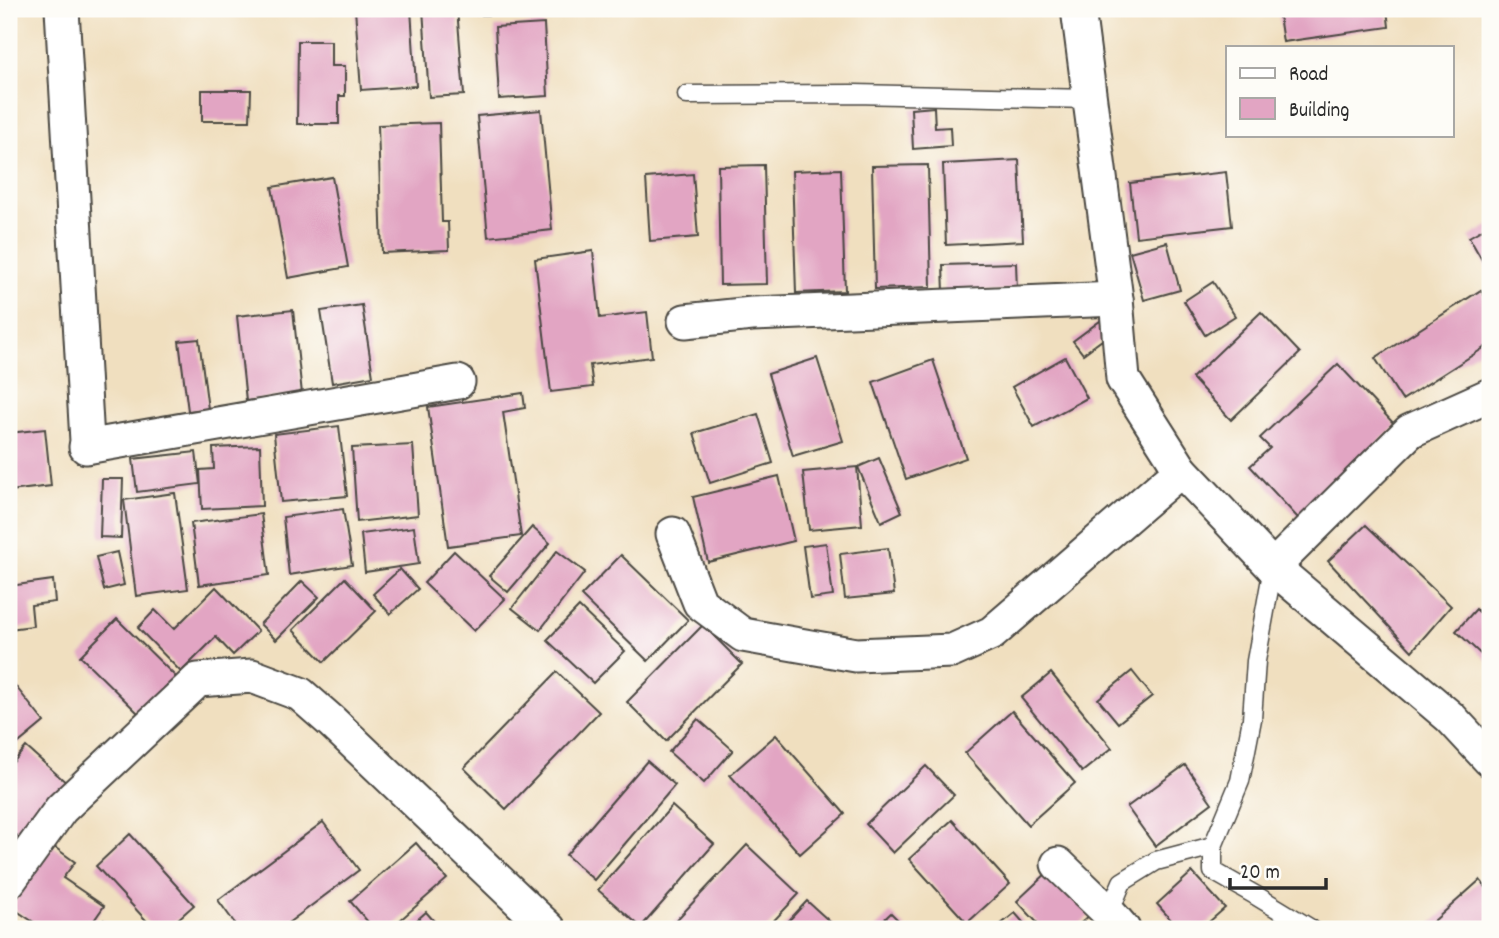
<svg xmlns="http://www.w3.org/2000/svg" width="1499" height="938" viewBox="0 0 1499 938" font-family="Dekko,sans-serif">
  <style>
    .building { fill: #e2a5c3 }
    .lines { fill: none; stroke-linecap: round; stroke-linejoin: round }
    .lane-casing { stroke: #494641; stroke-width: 21 }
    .street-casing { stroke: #494641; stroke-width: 37 }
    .lane { stroke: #fff; stroke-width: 18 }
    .street { stroke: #fff; stroke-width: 33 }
  </style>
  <rect width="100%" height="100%" fill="#fdfcf7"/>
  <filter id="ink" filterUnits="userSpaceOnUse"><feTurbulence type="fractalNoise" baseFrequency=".0143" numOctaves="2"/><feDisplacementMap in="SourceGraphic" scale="14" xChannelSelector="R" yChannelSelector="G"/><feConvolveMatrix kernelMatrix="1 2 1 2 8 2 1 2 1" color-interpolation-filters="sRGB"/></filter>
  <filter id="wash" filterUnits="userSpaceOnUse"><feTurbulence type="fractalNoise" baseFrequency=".00686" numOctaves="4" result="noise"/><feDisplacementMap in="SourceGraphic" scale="28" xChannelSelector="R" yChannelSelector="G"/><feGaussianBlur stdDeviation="1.57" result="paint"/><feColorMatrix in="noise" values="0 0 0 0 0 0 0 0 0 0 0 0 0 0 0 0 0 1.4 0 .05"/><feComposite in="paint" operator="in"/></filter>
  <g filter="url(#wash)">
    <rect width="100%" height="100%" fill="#f0dfbf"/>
    <g id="blocks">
      <g class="building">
        <path d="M355 9H411L416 86 361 90Z"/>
        <path d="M423 9H457L464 95 429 97Z"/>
        <rect x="466" y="9" width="51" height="6"/>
        <path d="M1278 9H1387L1389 27 1283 42Z"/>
        <path d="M544 24 548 96 499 99 495 27Z"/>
        <path d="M298 41H331V66H345V96H339V124H297Z"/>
        <path d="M202 90H251L250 121H202Z"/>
        <path d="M934 107 935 128 950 127 951 146 913 149 911 109Z"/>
        <path d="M541 110 552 230 488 237 477 116Z"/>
        <path d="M439 123 442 222H448L449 250 382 253 378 125Z"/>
        <path d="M1019 160 1023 241 946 245 943 164Z"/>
        <path d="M764 165 767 284 720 285 718 166Z"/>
        <path d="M928 165 931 287 875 289 872 166Z"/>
        <path d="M841 169 845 291 796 293 792 171Z"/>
        <path d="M1226 172 1232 226 1136 237 1130 183Z"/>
        <path d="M693 174 698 237 650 241 646 178Z"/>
        <path d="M332 177 348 267 288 278 272 187Z"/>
        <path d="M1490 225V274L1469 237Z"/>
        <path d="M1167 242 1180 290 1144 300 1130 252Z"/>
        <path d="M593 251 600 318 647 312 652 357 590 365 593 387 551 392 535 259Z"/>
        <path d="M1016 263 1017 290 944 293 943 265Z"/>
        <path d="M1213 282 1235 316 1205 335 1184 301Z"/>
        <path d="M1481 290 1490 304V344L1402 400 1375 358Z"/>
        <path d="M362 305 373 376 332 383 321 311Z"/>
        <path d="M293 310 302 394 246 401 237 316Z"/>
        <path d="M1261 312 1300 353 1231 420 1192 378Z"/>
        <path d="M1100 321 1110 334 1083 354 1073 341Z"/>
        <path d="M199 339 208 409 188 411 179 341Z"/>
        <path d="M1065 357 1087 398 1034 427 1012 387Z"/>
        <path d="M817 358 843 441 793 456 768 374Z"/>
        <path d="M933 360 966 458 906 479 873 382Z"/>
        <path d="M1338 364 1396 426 1298 518 1250 466 1270 448 1260 438Z"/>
        <path d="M523 393 525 408 503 412 521 536 448 546 428 407Z"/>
        <path d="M758 414 773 463 710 483 694 433Z"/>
        <path d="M339 426 347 496 281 502 274 434Z"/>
        <path d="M45 429 51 486 9 491V433Z"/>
        <path d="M413 445 418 515 357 522 352 448Z"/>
        <path d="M260 446 262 506 202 509 200 470 214 469 213 448Z"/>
        <path d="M196 452 200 484 137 492 133 459Z"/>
        <path d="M879 458 902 512 881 522 858 467Z"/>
        <path d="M857 467 862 525 809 530 803 472Z"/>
        <path d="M779 476 794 541 708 562 693 497Z"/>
        <path d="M102 479H123L121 538 100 537Z"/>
        <path d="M175 493 188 589 136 596 124 500Z"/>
        <path d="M343 509 352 565 289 575 283 517Z"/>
        <path d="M261 514 269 575 199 585 191 523Z"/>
        <path d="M1366 525 1451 606 1412 651 1328 561Z"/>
        <path d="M414 527 419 564 365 572 361 534Z"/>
        <path d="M532 527 550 543 508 592 489 576Z"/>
        <path d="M826 543 833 596 810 599 803 546Z"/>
        <path d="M888 548 894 594 845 599 840 554Z"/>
        <path d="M454 551 505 599 474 631 424 583Z"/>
        <path d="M557 551 585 572 540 630 512 608Z"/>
        <path d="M117 552 124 585 104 590 96 557Z"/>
        <path d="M621 555 688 620 648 661 581 596Z"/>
        <path d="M400 569 418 589 390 614 373 594Z"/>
        <path d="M345 578 376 611 324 662 293 630Z"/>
        <path d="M53 580 55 602 31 605 33 626 9 629V586Z"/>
        <path d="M302 581 319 597 276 640 260 624Z"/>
        <path d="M216 587 258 631 233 655 216 637 181 672 138 628 155 610 174 629Z"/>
        <path d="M579 607 625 651 593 683 547 640Z"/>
        <path d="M1476 609 1490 623V663L1456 631Z"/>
        <path d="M117 619 177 678 140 715 80 656Z"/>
        <path d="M703 625 742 664 666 741 627 702Z"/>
        <path d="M1132 671 1152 696 1118 723 1098 699Z"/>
        <path d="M557 672 599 712 506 809 464 768Z"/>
        <path d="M1051 673 1112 748 1082 772 1021 698Z"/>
        <path d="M9 678 44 722 9 751Z"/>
        <path d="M1012 711 1075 783 1028 825 965 753Z"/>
        <path d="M698 719 733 750 704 783 669 752Z"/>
        <path d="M776 735 845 814 800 854 730 775Z"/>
        <path d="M26 747 68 784 20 839 9 829V767Z"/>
        <path d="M647 761 675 785 594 880 566 855Z"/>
        <path d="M1185 765 1212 803 1155 846 1127 807Z"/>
        <path d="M926 766 954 795 893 853 866 824Z"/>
        <path d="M672 806 714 844 641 927 598 890Z"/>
        <path d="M952 820 1010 884 967 923 909 859Z"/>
        <path d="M323 822 359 870 280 929H239L218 900Z"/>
        <path d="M130 834 194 905 167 929H154L96 866Z"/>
        <path d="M416 843 447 879 390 929H374L350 901Z"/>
        <path d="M747 845 799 894 766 929H668Z"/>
        <path d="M53 846 75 862 63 878 104 906 88 929H44L11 907Z"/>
        <path d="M1049 871 1090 915 1074 929H1043L1017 901Z"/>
        <path d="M1192 872 1225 908 1201 929H1179L1157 904Z"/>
        <path d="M1480 880 1490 892V920L1480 929H1425Z"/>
        <path d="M807 901 838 929H781Z"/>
        <path d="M426 912 441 929H407Z"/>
        <path d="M891 913 907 929H874Z"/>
        <path d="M1015 913 1029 929H995Z"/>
        <path d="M104 920 115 929H96Z"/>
      </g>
    </g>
  </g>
  <g filter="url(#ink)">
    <use href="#blocks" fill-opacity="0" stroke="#494641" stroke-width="2"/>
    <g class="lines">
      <g class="lane-casing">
        <g id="lane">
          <path d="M687 95 854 94 1090 99"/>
          <path d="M1213 846V871L1255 895 1311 929"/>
          <path d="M1109 913 1122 882 1156 861 1213 846 1240 781 1252 719 1256 661 1273 567"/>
        </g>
      </g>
      <g class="street-casing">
        <g id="street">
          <path d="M62 9 87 441 86 447 458 382"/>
          <path d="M1078 9 1116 299 1123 379 1181 470 1273 567 1451 718 1490 760"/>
          <path d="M685 321 752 314 1116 299"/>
          <path d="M673 534 700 603 743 635 856 655 952 651 992 633 1181 470"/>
          <path d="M1273 567 1410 431 1490 395"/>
          <path d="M1058 864 1109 913 1123 929"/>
          <path d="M9 881 61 809 198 680 252 676 300 694 332 722 549 929"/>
        </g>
      </g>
      <use href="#lane" class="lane"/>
      <use href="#street" class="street"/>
    </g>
  </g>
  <rect width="1499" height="938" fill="none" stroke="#fdfcf7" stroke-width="35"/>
  <rect x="1226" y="46" width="228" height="91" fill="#fdfcf7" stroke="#a9a8a5" stroke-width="2"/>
  <rect x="1240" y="68" width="35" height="10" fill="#ffffff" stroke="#a9a8a5" stroke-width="2"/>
  <text x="1289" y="80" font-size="21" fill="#2b2b2b">Road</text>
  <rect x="1240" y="98" width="35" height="21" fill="#e2a5c3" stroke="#a9a8a5" stroke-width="2"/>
  <text x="1289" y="116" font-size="21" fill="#2b2b2b">Building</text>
  <path d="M1230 878v10h96v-10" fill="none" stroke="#2b2b2b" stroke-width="3.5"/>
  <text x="1240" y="878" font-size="21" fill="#2b2b2b" stroke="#fdfcf7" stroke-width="5" paint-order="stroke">20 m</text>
</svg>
